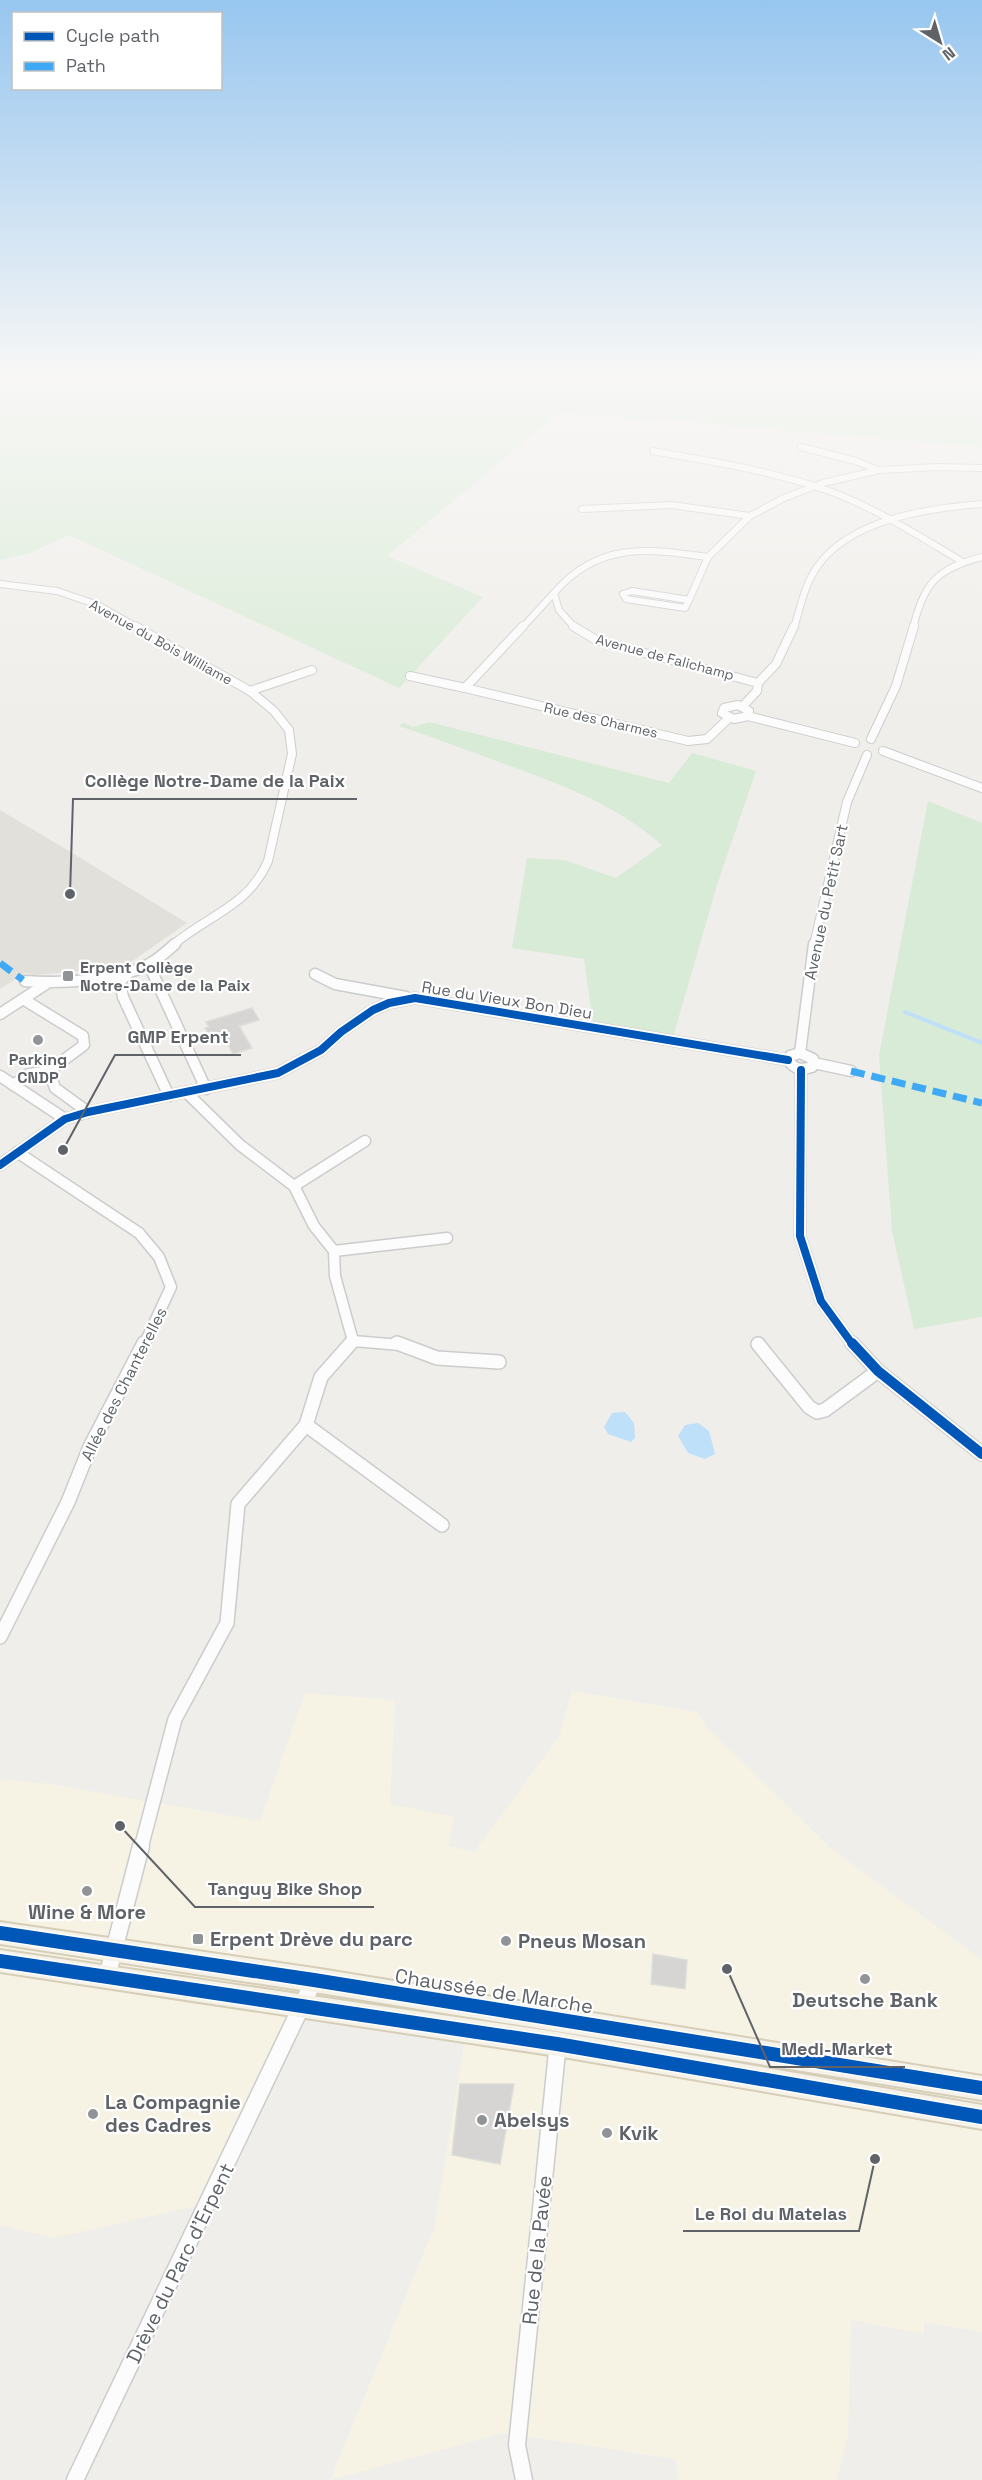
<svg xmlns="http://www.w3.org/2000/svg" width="982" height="2480" viewBox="0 0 982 2480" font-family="'Space Grotesk',sans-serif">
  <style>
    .commercial { fill: #f7f3e4 }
    .education { fill: #e2e0da }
    .green { fill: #d8ebd6 }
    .water { fill: #bfe0f9 }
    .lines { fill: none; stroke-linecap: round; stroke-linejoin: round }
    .stream { stroke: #bfe0f9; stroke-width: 4 }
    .building { fill: #d6d5d3; stroke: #deddd9; stroke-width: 1.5 }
    .minor-far4-casing { stroke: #cbcccc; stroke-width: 8 }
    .minor-far3-casing { stroke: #cbcccc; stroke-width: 10 }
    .minor-far2-casing { stroke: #cbcccc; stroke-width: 13 }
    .minor-far1-casing { stroke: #cbcccc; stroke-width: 16 }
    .minor-casing { stroke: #cbcccc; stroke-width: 19 }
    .primary-casing { stroke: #d7ceb8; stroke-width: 4 }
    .minor-far4 { stroke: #fdfcfc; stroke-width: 6 }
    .minor-far3 { stroke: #fdfcfc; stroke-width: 8 }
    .minor-far2 { stroke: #fdfcfc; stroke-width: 10 }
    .minor-far1 { stroke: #fdfcfc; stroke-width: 13 }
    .minor { stroke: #fdfcfc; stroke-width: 16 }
    .primary { fill: #f4f2e9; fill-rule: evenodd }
    .quiet { stroke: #3fa9f5; stroke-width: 7; stroke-dasharray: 14 7; stroke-linecap: butt }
    .cycleway-far2-casing { stroke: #fff; stroke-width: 12 }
    .cycleway-far1-casing { stroke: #fff; stroke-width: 14 }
    .cycleway-casing { stroke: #fff; stroke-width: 17 }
    .cycleway-far2 { stroke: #0057b8; stroke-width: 8 }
    .cycleway-far1 { stroke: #0057b8; stroke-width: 10 }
    .cycleway { stroke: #0057b8; stroke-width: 14 }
    .poi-dot { fill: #919496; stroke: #fff; stroke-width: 2 }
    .labels { text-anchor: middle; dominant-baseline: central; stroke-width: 4.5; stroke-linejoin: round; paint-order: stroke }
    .far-street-label { font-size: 14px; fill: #5f6368; stroke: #fff }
    .street-label { font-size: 16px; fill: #5f6368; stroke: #fff }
    .poi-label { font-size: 16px; font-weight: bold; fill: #5f6368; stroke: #fff; text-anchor: start }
    .near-poi-label { font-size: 20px; font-weight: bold; fill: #5f6368; stroke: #fff; text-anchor: start }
    .near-street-label { font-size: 20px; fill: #5f6368; stroke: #fff }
    .leader { fill: none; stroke: #5f6368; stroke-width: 2 }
    .callout-dot { fill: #5f6368; stroke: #fff; stroke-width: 2 }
    .callout-label { font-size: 18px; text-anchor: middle; font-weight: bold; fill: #5f6368; stroke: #fff; stroke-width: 4.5; stroke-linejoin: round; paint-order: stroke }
  </style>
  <rect width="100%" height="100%" fill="#efeeea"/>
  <path class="commercial" d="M572 1691 697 1712 707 1728 832 1849 982 1960V2332L924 2322V2334L851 2320 848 2437 837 2480H679L675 2459 504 2433 330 2480 434 2228 465 2038 294 2012 201 2205 54 2238 0 2225V1779L50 1784 260 1821 305 1693 395 1700 390 1804 455 1817 448 1846 474 1852 559 1737Z"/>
  <path class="education" d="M0 810 64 848 187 923 131 962 115 968 36 975 25 973 0 989Z"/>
  <g class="green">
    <path d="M0 374H982V447L728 426 662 418 644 422 620 417 560 412 387 556 483 597 399 688 69 535 30 553 0 560Z"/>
    <path d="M429 722 669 783 692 753 756 771 718 882 673 1037 593 1023 584 959 512 948 527 858 564 860 616 878 662 845C616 804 557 783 499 762 466 750 433 737 399 726L403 723 413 727Z"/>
    <path d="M928 801 982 823V1317L914 1329 892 1231 879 1055Z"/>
  </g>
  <g class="water">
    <path d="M625 1412 634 1423 635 1438 631 1442 608 1434 604 1427 612 1413Z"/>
    <path d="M698 1423 709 1431 715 1454 705 1459 688 1453 678 1436 685 1425Z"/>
  </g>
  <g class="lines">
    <path class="stream" d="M905 1012 982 1043"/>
  </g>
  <g class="building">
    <path d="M252 1008 259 1020 239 1026 252 1048 233 1054 225 1039 213 1043 205 1028 209 1027 206 1022Z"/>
    <path d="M653 1954 687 1960 685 1989 651 1984Z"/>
    <path d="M460 2084H514L500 2164 452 2155Z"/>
  </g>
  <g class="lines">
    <g class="minor-far4-casing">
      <g id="minor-far4">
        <path d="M801 447 856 461 878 470"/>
        <path d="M653 451C713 462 774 471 832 492 877 509 919 536 961 561"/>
        <path d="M582 509 671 505 750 516"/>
        <path d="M0 584 57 591 98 605 138 628"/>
        <path d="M632 591 689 600 685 608 626 599 623 594Z"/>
        <path d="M689 600 708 557 750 516 784 498 823 483 879 470 937 467 982 468"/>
        <path d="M522 628 554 593"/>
        <path d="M575 628 559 610 554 593C598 542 647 548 708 557"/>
        <path d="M794 628C800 608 805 584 817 567 850 519 929 508 982 504"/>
        <path d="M913 628C924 582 937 569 982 557"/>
      </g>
    </g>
    <g class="minor-far3-casing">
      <g id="minor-far3">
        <path d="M135 626 250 691 274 711 289 730 292 754 268 861C248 907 208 915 173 945"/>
        <path d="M523 626 465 688 688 741 707 739 729 718"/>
        <path d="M573 626 596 640 758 683 757 691 743 706"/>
        <path d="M410 676 465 688"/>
        <path d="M758 683 776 664 794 626"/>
        <path d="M250 691 312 670"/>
        <path d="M738 705 749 711 748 716 734 719 722 713 724 708Z"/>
        <path d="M748 716 855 743"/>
        <path d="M871 739 896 686 914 626"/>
        <path d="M883 751 982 788"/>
        <path d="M814 945 847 802 867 755"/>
      </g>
    </g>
    <g class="minor-far2-casing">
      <g id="minor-far2">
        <path d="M149 965 206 1089"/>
        <path d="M128 973 120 982 123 997 169 1096"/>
        <path d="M315 974 335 984 406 997"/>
        <path d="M25 981C59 984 119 981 149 964 159 959 167 951 175 944"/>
        <path d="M23 999 83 1036 84 1045 49 1071 55 1088 88 1112"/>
        <path d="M0 1014 49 982"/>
        <path d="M800 1053 814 944"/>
        <path d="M800 1053 813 1059 812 1067C801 1070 795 1070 788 1060L790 1056Z"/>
        <path d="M814 1063 851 1071"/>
        <path d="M801 1070 800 1236 821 1301 853 1345"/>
        <path d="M0 1076 65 1119"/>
        <path d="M13 1085 29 1074 49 1071"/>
        <path d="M186 1092 240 1145 294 1186 314 1226 334 1251 335 1276 353 1341 349 1345"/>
        <path d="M17 1152 139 1233 159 1257 171 1287 144 1345"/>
        <path d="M0 1165 65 1119 88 1112 278 1073 321 1050 341 1032 373 1010 389 1003 415 998 788 1060"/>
        <path d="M294 1186 365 1141"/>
        <path d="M334 1251 447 1238"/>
        <path d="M353 1341 401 1345"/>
      </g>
    </g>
    <g class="minor-far1-casing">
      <g id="minor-far1">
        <path d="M397 1343 437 1358 499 1362"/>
        <path d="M852 1343 878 1371 982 1454"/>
        <path d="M758 1344 809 1407 817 1412 825 1410 878 1371"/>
        <path d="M306 1425 442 1525"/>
        <path d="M0 1637 68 1502 90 1447 144 1343"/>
        <path d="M141 1848 175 1719 227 1623 238 1504 306 1425 321 1377 351 1343"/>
      </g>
    </g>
    <g class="minor-casing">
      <g id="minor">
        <path d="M107 1977 141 1846"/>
        <path d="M75 2480 314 1980"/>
        <path d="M524 2480 517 2445 558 2042"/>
      </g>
    </g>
    <g class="primary-casing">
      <g id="primary">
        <path d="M0 1922 314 1968 982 2076V2100L314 1992 0 1944Z"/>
        <path d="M0 1950 557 2032 982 2105V2129L557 2056 0 1972Z"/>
      </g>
    </g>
    <use href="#minor-far4" class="minor-far4"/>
    <use href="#minor-far3" class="minor-far3"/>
    <use href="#minor-far2" class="minor-far2"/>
    <use href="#minor-far1" class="minor-far1"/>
    <use href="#minor" class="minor"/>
    <use href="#primary" class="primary"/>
    <g class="quiet">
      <path d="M0 963 23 980"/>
      <path d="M851 1071 982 1103"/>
    </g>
    <g class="cycleway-far2-casing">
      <g id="cycleway-far2">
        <path d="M801 1070 800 1236 821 1301 853 1345"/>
        <path d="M0 1165 65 1119 88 1112 278 1073 321 1050 341 1032 373 1010 389 1003 415 998 788 1060"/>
      </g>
    </g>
    <g class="cycleway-far1-casing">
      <path id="cycleway-far1" d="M852 1343 878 1371 982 1454"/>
    </g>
    <g class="cycleway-casing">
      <g id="cycleway">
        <path d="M0 1933 314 1980 982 2088"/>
        <path d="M0 1961 557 2044 982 2117"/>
      </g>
    </g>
    <use href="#cycleway-far2" class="cycleway-far2"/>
    <use href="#cycleway-far1" class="cycleway-far1"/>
    <use href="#cycleway" class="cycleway"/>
  </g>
  <linearGradient id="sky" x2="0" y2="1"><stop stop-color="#97c6ef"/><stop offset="0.52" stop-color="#f8f7f6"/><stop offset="1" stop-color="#f8f7f6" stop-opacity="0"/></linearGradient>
  <rect width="982" height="722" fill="url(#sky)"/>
  <g class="poi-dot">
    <rect x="62" y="970" width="12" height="12" rx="3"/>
    <circle cx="38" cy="1040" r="6"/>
    <circle cx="87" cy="1891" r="6"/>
    <rect x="192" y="1933" width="12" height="12" rx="3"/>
    <circle cx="506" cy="1941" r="6"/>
    <circle cx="865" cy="1979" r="6"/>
    <circle cx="93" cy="2114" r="6"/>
    <circle cx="482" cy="2120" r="6"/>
    <circle cx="607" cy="2133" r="6"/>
  </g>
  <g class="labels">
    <g class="far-street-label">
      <text transform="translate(161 642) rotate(29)">Avenue du Bois Williame</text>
      <text transform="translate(665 657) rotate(15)">Avenue de Falichamp</text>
      <text transform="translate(601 720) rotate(13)">Rue des Charmes</text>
    </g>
    <g class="street-label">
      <text transform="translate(826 902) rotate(-78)">Avenue du Petit Sart</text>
      <text transform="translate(507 1000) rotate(9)">Rue du Vieux Bon Dieu</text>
      <text transform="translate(124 1384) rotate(-63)">Allée des Chanterelles</text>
    </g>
    <g class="poi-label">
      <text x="80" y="967">Erpent Collège<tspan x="80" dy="18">Notre-Dame de la Paix</tspan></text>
      <text x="38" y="1059" text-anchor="middle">Parking<tspan x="38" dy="18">CNDP</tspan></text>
    </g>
    <g class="near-poi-label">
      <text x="87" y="1912" text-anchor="middle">Wine &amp; More</text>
      <text x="210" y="1939">Erpent Drève du parc</text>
      <text x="518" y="1941">Pneus Mosan</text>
      <text x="865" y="2000" text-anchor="middle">Deutsche Bank</text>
      <text x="105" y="2102">La Compagnie<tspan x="105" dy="23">des Cadres</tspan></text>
      <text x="494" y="2120">Abelsys</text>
      <text x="619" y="2133">Kvik</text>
    </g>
    <g class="near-street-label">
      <text transform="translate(494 1991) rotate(9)">Chaussée de Marche</text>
      <text transform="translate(537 2250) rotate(-84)">Rue de la Pavée</text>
      <text transform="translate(180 2263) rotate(-64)">Drève du Parc d'Erpent</text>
    </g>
  </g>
  <path class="leader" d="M70 894L73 799H357M63 1150L115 1055H241M120 1826L195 1907H374M727 1969L770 2067H905M875 2159L859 2231H683"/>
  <g class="callout-dot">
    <circle cx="70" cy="894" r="6"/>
    <circle cx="63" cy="1150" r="6"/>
    <circle cx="120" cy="1826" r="6"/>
    <circle cx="727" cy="1969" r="6"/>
    <circle cx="875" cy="2159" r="6"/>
  </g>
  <g class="callout-label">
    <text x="215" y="787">Collège Notre-Dame de la Paix</text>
    <text x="178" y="1043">GMP Erpent</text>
    <text x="285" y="1895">Tanguy Bike Shop</text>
    <text x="837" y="2055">Medi-Market</text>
    <text x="771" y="2220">Le Roi du Matelas</text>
  </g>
  <rect x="12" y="12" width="210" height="78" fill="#ffffff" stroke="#bfc1c3" stroke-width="1.5"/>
  <rect x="24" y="32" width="30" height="9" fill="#0057b8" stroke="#bfc1c3" stroke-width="1.5"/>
  <text x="66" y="42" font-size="18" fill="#5f6368">Cycle path</text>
  <rect x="24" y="62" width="30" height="9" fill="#3fa9f5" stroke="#bfc1c3" stroke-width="1.5"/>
  <text x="66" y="72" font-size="18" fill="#5f6368">Path</text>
  <g transform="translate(940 42) rotate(143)" stroke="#ffffff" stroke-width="4.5" paint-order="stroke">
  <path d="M0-4.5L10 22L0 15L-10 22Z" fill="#5f6368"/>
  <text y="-9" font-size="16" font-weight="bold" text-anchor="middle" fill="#5f6368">N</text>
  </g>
</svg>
